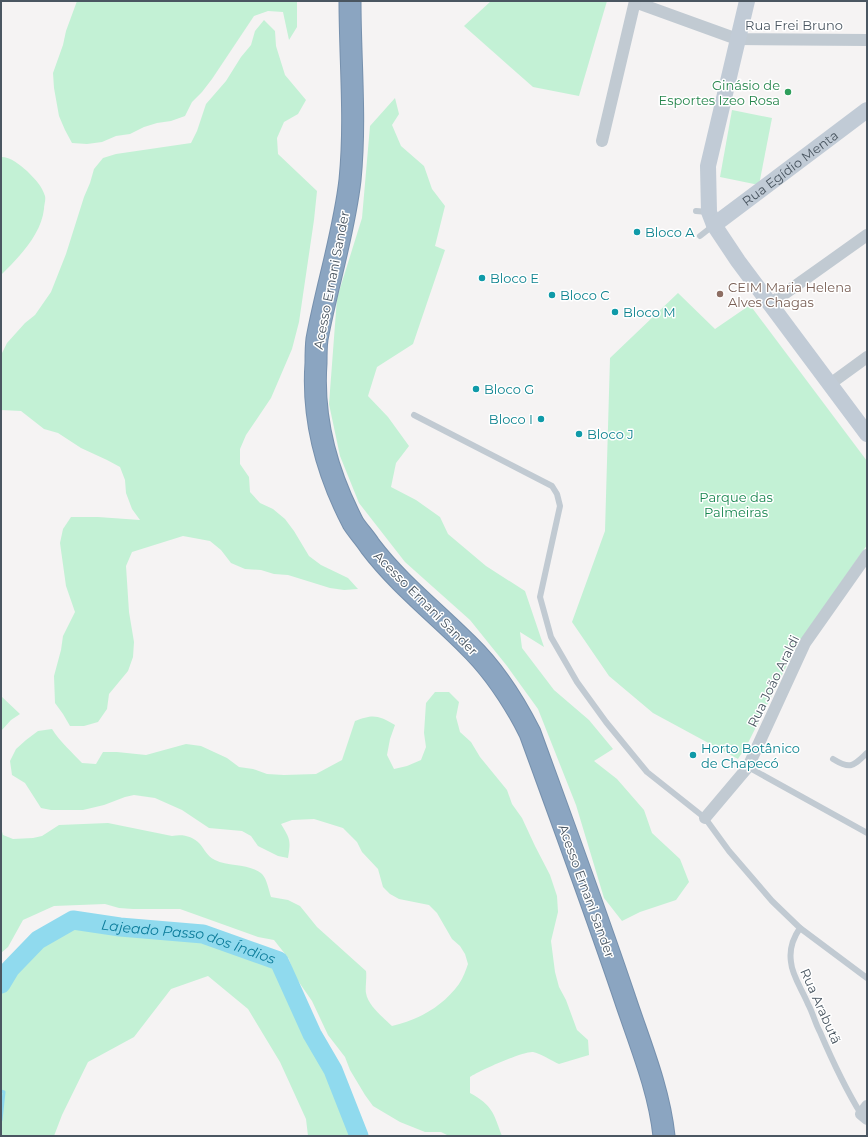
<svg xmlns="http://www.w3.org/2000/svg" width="868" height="1137" viewBox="0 0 868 1137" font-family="Montserrat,sans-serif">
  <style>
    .green { fill: #c3f1d5 }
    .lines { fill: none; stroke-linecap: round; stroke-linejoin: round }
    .stream { stroke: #90daee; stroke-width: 3 }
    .river { stroke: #90daee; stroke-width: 19 }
    .highway-casing { stroke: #7690ad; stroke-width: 23 }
    .lane { stroke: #c1cad2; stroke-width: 6 }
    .street { stroke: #c1cad2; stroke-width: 12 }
    .secondary { stroke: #c1cbd6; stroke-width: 16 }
    .highway { stroke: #8ba5c1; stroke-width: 21 }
    .leisure-dot { fill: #2e9e5b; stroke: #fff; stroke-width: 1.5 }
    .culture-dot { fill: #0f9aa8; stroke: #fff; stroke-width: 1.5 }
    .education-dot { fill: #8d6e63; stroke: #fff; stroke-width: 1.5 }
    .labels { text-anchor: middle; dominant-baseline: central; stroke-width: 3; stroke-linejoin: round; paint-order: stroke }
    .street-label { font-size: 13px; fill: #4a5661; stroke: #fff }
    .leisure-label { font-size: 13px; fill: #27864d; stroke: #fff; text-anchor: end }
    .culture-label { font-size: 13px; fill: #0d838f; stroke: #fff; text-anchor: start }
    .education-label { font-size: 13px; fill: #785e54; stroke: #fff; text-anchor: start }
    .park-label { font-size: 13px; fill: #17864f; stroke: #fff }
    .water-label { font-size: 14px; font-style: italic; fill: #0c7c9b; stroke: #fff }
  </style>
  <rect width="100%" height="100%" fill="#f5f3f3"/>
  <g class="green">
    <path d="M77 1H297V27L289 40 283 12 268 11 254 16 212 79 202 92 192 102 185 116 171 121 157 123 144 127 130 134 116 136 102 142 87 144 72 143 65 130 59 116 54 88 53 73 63 45 66 31Z"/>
    <path d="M491 1H607L579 96 533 87 464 26Z"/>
    <path d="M264 20 275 31 276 46 285 75 306 100 298 114 284 122 277 138 278 154 317 191 314 220 299 322 292 349 271 398 246 435 240 449V464L249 477 250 492 260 503 273 509 285 519 294 531 309 556 321 565 348 578 358 589 344 590 330 588 288 575 274 574 261 570 245 569 231 563 221 550 210 541 183 536 132 552 126 566 129 612 134 642 133 657 128 671 109 694 107 709 98 722 84 726H70L63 714 55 703 54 676 61 650 63 636 75 612 66 586 60 543 63 529 71 517H98L140 520 132 509 126 493 125 480 120 467 107 460 81 448 58 433 44 429 21 411 1 410V355L7 343 25 323 35 315 51 292 66 254 84 197 90 183 94 169 103 158 116 154 191 143 197 131 206 104 226 81 241 57 251 45 255 31Z"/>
    <path d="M395 98 399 114 392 125 401 146 424 166 432 189 445 206 435 246 445 250 413 344 377 367 368 396 388 417 409 446 396 463 391 487 416 500 440 517 448 534 486 566 525 591 544 647 520 632 522 648 554 690 589 720 613 749 594 761 617 779 644 810 652 833 680 859 689 882 676 900 640 912 622 921 604 898 576 805 538 709 507 666 470 620 405 562 359 503 340 456 329 404 337 298 362 218 370 126Z"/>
    <path d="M732 110 772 118 759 185 720 177Z"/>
    <path d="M1 157C11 157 20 165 27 171 35 179 42 186 45 196 46 200 44 205 44 209 41 235 19 257 1 275Z"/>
    <path d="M678 293 715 329 750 305 867 461V545L796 647 748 743 738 759 653 713 609 676 572 622 605 531 610 358Z"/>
    <path d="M435 692H449L459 702 456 717 460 732 471 742 480 757 507 790 512 804 522 818 535 846 550 875 557 896 558 912 551 941 555 972 559 987 566 1000 577 1030 588 1040 589 1055 559 1064C552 1061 540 1053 533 1052 523 1051 479 1071 470 1077V1093C493 1106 493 1112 502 1136H449L441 1132H425L400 1122 373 1106 365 1095 350 1070 345 1057 328 1035 312 1001 294 975 289 959 274 940 258 937 180 909H133L119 908 105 904 54 906 23 920 8 947 1 953V828L3 835 13 839 33 838 42 836 59 825 108 823 172 836C183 834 192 836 200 844 205 850 207 856 215 860 229 867 249 863 262 874 267 879 269 891 271 897L288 900 300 906 317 927 366 971C367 977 365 989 366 993 368 1006 383 1017 392 1026 419 1020 443 1006 459 984 463 978 466 970 468 964L465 954 460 946 452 939 437 913 429 905 399 899 390 894 383 887 378 869 362 852 357 842 343 828 314 819 292 820 281 824C290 839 291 840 288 858L278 856 258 846 251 836 242 831 209 828 182 810 155 798 134 795 125 797 104 805 83 810H51L41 808 25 783 12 775 10 761 16 749 26 740 38 731 52 729C60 742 72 752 82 763L96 764 103 752H117L146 755 186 744 201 746 227 758 239 767 253 769 267 774 284 775 316 774 342 760 355 721C373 714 378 715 395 725L390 739 387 755 394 769 407 766 421 760 426 747 424 733 426 703Z"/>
    <path d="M1 696 20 714 11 720 1 731Z"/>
    <path d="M73 920 120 927 203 934 279 961 312 1034 333 1070 359 1136H308L306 1119 280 1062 248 1009 208 976 171 989 134 1037 88 1062 62 1115 54 1136H1V984L10 969 38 940Z"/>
  </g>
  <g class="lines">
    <path class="stream" d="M1 1091 4 1092 1 1120"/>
    <path class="river" id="s1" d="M1 984 10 969 38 940 73 920 120 927 203 934 279 961 312 1034 333 1070 359 1136"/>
    <g class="highway-casing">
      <path id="highway" d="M350 1C350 60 356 120 350 180 344 233 327 285 317 339 316 347 316 355 316 363 312 419 327 473 353 523 358 531 365 538 370 546 398 583 434 611 467 644 494 670 513 699 530 733 562 821 595 910 625 999 640 1044 659 1089 664 1136"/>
    </g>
    <g class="lane">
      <path d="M696 211 708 212"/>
      <path d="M700 236 714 225"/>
      <path d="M414 415 552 486 557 494 560 506 540 597 551 637 577 682 606 722 647 772 705 818 729 851 772 901 800 928 867 978"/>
      <path d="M833 759C851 770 853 766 867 753"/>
      <path d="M748 767 867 833"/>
      <path d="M800 928C793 938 789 949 791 962 792 976 803 991 808 1004 813 1013 815 1023 820 1032 832 1060 845 1088 861 1114"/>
    </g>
    <g class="street">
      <path d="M635 2 737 39 867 40"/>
      <path d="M602 141 635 1"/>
      <path d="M770 304 867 235"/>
      <path d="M830 384 867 357"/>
      <path d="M705 818 748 767 805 643 867 555"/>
      <path d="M867 1106 861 1114 867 1119"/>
    </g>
    <g class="secondary">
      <path d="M747 1 708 166 709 212 714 225 738 261 867 434"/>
      <path id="s2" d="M714 225 867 110"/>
    </g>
    <use href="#highway" class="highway"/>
  </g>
  <circle class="leisure-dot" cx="788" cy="92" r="4"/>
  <g class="culture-dot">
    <circle cx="637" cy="232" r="4"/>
    <circle cx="482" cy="278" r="4"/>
    <circle cx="552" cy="295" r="4"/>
    <circle cx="615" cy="312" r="4"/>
    <circle cx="476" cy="389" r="4"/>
    <circle cx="541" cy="419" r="4"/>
    <circle cx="579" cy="434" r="4"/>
    <circle cx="693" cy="755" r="4"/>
  </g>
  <circle class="education-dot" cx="720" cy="294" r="4"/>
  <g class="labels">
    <g class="street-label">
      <text x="794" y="25">Rua Frei Bruno</text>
      <text stroke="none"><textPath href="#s2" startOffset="95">Rua Egídio Menta</textPath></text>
      <text transform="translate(331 280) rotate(-79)">Acesso Ernani Sander</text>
      <text transform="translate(426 603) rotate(45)">Acesso Ernani Sander</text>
      <text transform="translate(773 681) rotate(-64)">Rua João Araldi</text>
      <text transform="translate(587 891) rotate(70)">Acesso Ernani Sander</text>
      <text transform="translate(821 1006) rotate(66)">Rua Arabutã</text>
    </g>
    <g class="leisure-label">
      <text x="780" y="85">Ginásio de<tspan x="780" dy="15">Esportes Izeo Rosa</tspan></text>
    </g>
    <g class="culture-label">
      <text x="645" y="232">Bloco A</text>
      <text x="490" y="278">Bloco E</text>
      <text x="560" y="295">Bloco C</text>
      <text x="623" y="312">Bloco M</text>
      <text x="484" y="389">Bloco G</text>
      <text x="533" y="419" text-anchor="end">Bloco I</text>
      <text x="587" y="434">Bloco J</text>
      <text x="701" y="748">Horto Botânico<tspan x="701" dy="15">de Chapecó</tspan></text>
    </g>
    <g class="education-label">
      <text x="728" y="287">CEIM Maria Helena<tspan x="728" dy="15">Alves Chagas</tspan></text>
    </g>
    <g class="park-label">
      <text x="736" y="497">Parque das<tspan x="736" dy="15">Palmeiras</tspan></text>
    </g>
    <g class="water-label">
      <text stroke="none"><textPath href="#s1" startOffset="216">Lajeado Passo dos Índios</textPath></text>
    </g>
  </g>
  <rect width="868" height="1137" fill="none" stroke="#4a5661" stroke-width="4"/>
</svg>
